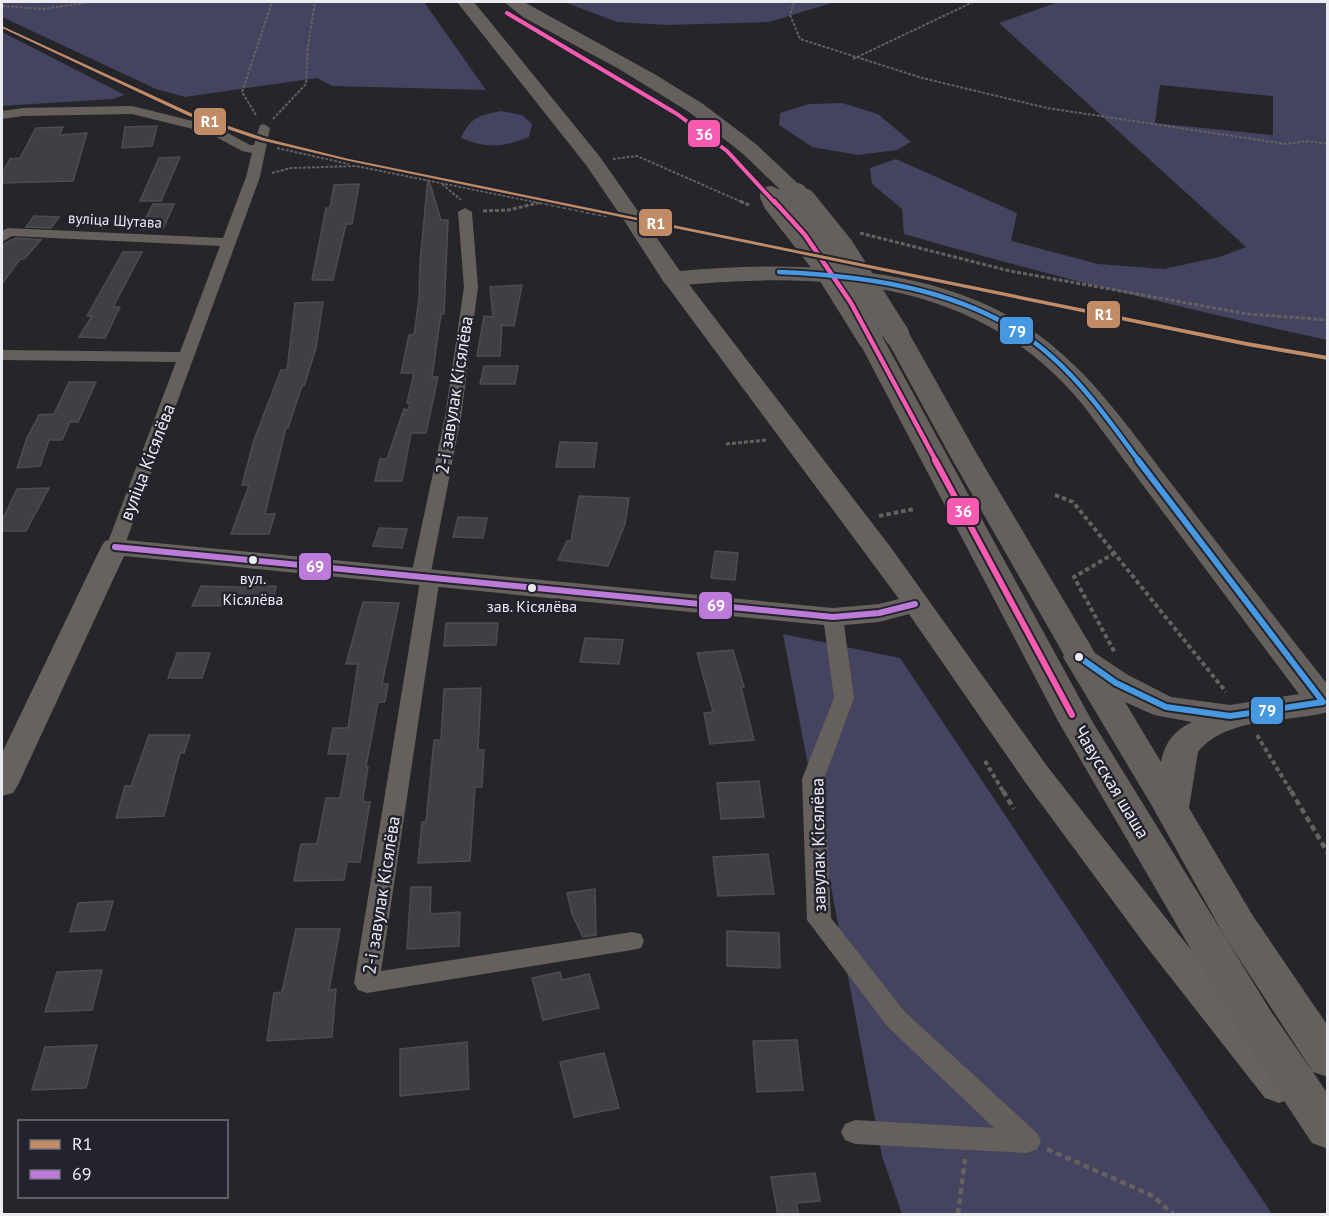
<svg xmlns="http://www.w3.org/2000/svg" width="1329" height="1216" viewBox="0 0 1329 1216" font-family="'PT Sans',sans-serif">
  <style>
    .green { fill: #444360; fill-rule: evenodd }
    .building { fill: #404044; stroke: #4c4c51; stroke-width: 1.5 }
    .lines { fill: none; stroke-linecap: round; stroke-linejoin: round }
    .path-far3 { stroke: #656160; stroke-width: 2; stroke-dasharray: 3 1.5; stroke-linecap: butt }
    .path-far2 { stroke: #656160; stroke-width: 3; stroke-dasharray: 4 2; stroke-linecap: butt }
    .path-far1 { stroke: #656160; stroke-width: 4; stroke-dasharray: 4.5 3; stroke-linecap: butt }
    .path { stroke: #656160; stroke-width: 4.5; stroke-dasharray: 6 4; stroke-linecap: butt }
    .street { fill: #65605b; fill-rule: evenodd }
    .secondary { fill: #68625e; fill-rule: evenodd }
    .primary { fill: #66605d; fill-rule: evenodd }
    .primary-bridge-far1 { stroke: #66605d; stroke-width: 20 }
    .primary-bridge { stroke: #66605d; stroke-width: 25 }
    .bus-1-casing { stroke: #22232d; stroke-width: 10 }
    .bus-2-far2-casing { stroke: #22232d; stroke-width: 7 }
    .bus-2-far1-casing { stroke: #22232d; stroke-width: 8 }
    .bus-2-casing { stroke: #22232d; stroke-width: 10 }
    .bus-3-far1-casing { stroke: #22232d; stroke-width: 8 }
    .bus-3-casing { stroke: #22232d; stroke-width: 10 }
    .bus-1 { stroke: #bd7bd9; stroke-width: 6 }
    .bus-2-far2 { stroke: #f75aaf; stroke-width: 4 }
    .bus-2-far1 { stroke: #f75aaf; stroke-width: 4.5 }
    .bus-2 { stroke: #f75aaf; stroke-width: 6 }
    .bus-3-far1 { stroke: #4699e1; stroke-width: 4.5 }
    .bus-3 { stroke: #4699e1; stroke-width: 6 }
    .rail-1-casing { stroke: #22232d; stroke-width: 4 }
    .rail-1 { fill: #c18c65; fill-rule: evenodd }
    .bus-dot { fill: #ebebf2; stroke: #22232d; stroke-width: 2 }
    .labels { text-anchor: middle; dominant-baseline: central; stroke-width: 5; stroke-linejoin: round; paint-order: stroke }
    .far-street-label { font-size: 15px; fill: #ebebf2; stroke: #22232d }
    .bus-label { font-size: 16px; fill: #ebebf2; stroke: #22232d }
    .street-label { font-size: 18px; fill: #ebebf2; stroke: #22232d }
    .line-badge { stroke: #22232d; stroke-width: 2 }
    .badge-label { font-size: 16px; text-anchor: middle; font-weight: bold; fill: #fff }
  </style>
  <rect width="100%" height="100%" fill="#25252a"/>
  <g class="green">
    <path d="M2 2H424L486 90 332 86 317 78 185 97 156 89 2 17Z"/>
    <path d="M564 2H835L769 22 667 25 617 22Z"/>
    <path d="M1058 2H1327V340C1185 309 1044 274 904 234L902 209 872 184 870 168 896 159 1017 213 1011 241 1098 264 1164 269 1219 257 1246 247 999 23ZM1160 85 1273 96V135L1155 123Z"/>
    <path d="M2 32 125 95 112 99 2 106Z"/>
    <path d="M842 103 878 114 911 142 897 150 858 155 812 147 779 125 780 113 809 104Z"/>
    <path d="M501 111 522 115 532 124 529 137C503 147 488 149 461 138 470 117 480 115 501 111Z"/>
    <path d="M783 634 900 658 1272 1214H902L882 1156Z"/>
  </g>
  <g class="building">
    <path d="M157 126 152 146 122 148 125 127Z"/>
    <path d="M63 127 59 135 87 133 73 181 2 183V174L10 159 20 158 36 128Z"/>
    <path d="M180 157 161 201H140L159 158Z"/>
    <path d="M428 177 441 220H448L444 314H441L432 377H438L426 433H411L402 481H375L380 459H387L404 409 408 410 410 403H407L414 373H401L409 335H414L419 299 420 263Z"/>
    <path d="M359 184 352 224H346L333 280H312L326 208H330L334 185Z"/>
    <path d="M153 204H174L163 229H140Z"/>
    <path d="M34 216 59 217 51 228 26 227Z"/>
    <path d="M16 238 41 240 24 259H20L2 284V248L5 243Z"/>
    <path d="M123 252H142L113 307H120L105 338 79 337 92 316H87Z"/>
    <path d="M522 285 514 326 502 325 500 356H477L484 316 493 317 490 287Z"/>
    <path d="M323 302 316 348 304 386H302L288 428H286L265 514H275L269 534H231L249 485H242L254 440 281 370H287L295 303Z"/>
    <path d="M484 366H518L515 384H480Z"/>
    <path d="M69 382H96L78 422H70L62 440H49L40 466 17 468 27 438 39 415 54 414Z"/>
    <path d="M560 442 597 443 594 467H556Z"/>
    <path d="M49 488 26 531H2V521L17 489Z"/>
    <path d="M579 496 629 498 625 524 608 566 558 560 567 541H571Z"/>
    <path d="M458 517 487 518 483 538 453 537Z"/>
    <path d="M379 528 407 529 402 548 373 546Z"/>
    <path d="M715 551 738 553 735 580 711 578Z"/>
    <path d="M201 586 237 587 276 586 273 605 192 606Z"/>
    <path d="M363 602 399 603 382 684H388L385 702H378L366 767H368L363 798 364 802H370L360 862H347L344 880 294 881 301 844H317L326 798H340L348 754H328L333 728H348L358 664H346Z"/>
    <path d="M446 623H498L496 645 444 646Z"/>
    <path d="M585 638 623 640 619 664 580 662Z"/>
    <path d="M733 650 744 687H741L754 740 710 744 704 713 713 712 697 653Z"/>
    <path d="M177 653H210L202 678H168Z"/>
    <path d="M481 688 478 750H484L482 787H475L470 861 418 863 422 822H426L434 740H441L444 689Z"/>
    <path d="M149 735H190L184 753H180L164 816 116 818 125 786H131Z"/>
    <path d="M759 781 764 817 721 819 717 783Z"/>
    <path d="M768 854 774 894 718 896 713 857Z"/>
    <path d="M411 887H431L430 914 460 912 459 946 407 949Z"/>
    <path d="M595 889 596 935 583 937 572 914 567 893Z"/>
    <path d="M113 901 105 930 70 932 78 903Z"/>
    <path d="M296 929H340L329 990 336 989 332 1037 267 1041 274 993 282 992Z"/>
    <path d="M727 931 779 933 780 968 727 966Z"/>
    <path d="M102 970 92 1010 45 1012 57 972Z"/>
    <path d="M560 972 562 980 589 974 599 1008 543 1020 532 978Z"/>
    <path d="M797 1040 803 1090 757 1092 753 1041Z"/>
    <path d="M467 1042 469 1089 400 1096V1049Z"/>
    <path d="M97 1045 86 1088 32 1090 45 1047Z"/>
    <path d="M604 1053 619 1108 574 1117 560 1062Z"/>
    <path d="M815 1173 820 1201 796 1203 799 1215H778L771 1177Z"/>
  </g>
  <g class="lines">
    <g class="path-far3">
      <path d="M794 2 790 15 800 39 922 78 1047 108 1286 144 1307 141 1328 144"/>
      <path d="M2 6 43 9 91 2"/>
      <path d="M853 59 973 2"/>
      <path d="M256 115 242 92 272 2"/>
      <path d="M273 119 306 84 308 46 315 2"/>
      <path d="M277 148 349 164"/>
      <path d="M613 159 637 156 744 203"/>
      <path d="M272 173 291 168 356 166 540 203"/>
      <path d="M442 184 461 200"/>
    </g>
    <g class="path-far2">
      <path d="M533 201 607 216"/>
      <path d="M740 201 751 206"/>
      <path d="M483 211 509 210 538 203"/>
      <path d="M860 233 1010 271 1248 314 1328 320"/>
      <path d="M726 444 767 440"/>
    </g>
    <g class="path-far1">
      <path d="M1055 495 1073 502 1226 692"/>
      <path d="M879 516 914 509"/>
      <path d="M1115 553 1074 577 1115 653"/>
      <path d="M1257 735 1292 793"/>
      <path d="M985 761 1004 793"/>
    </g>
    <g class="path">
      <path d="M1003 791 1014 809"/>
      <path d="M1291 791 1328 853"/>
      <path d="M1047 1149 1153 1196 1173 1214"/>
      <path d="M958 1214 965 1159"/>
    </g>
    <g class="street">
      <path d="M132 106 217 127 250 145H254L260 125 264 124 270 128 260 177 124 547 122 551H108L106 547 176 362 2 360V350L180 352 220 246 12 236 2 242V231L8 228 223 238 246 177 252 153 242 151 209 133 132 114 23 116 2 119V111L23 108Z"/>
      <path d="M465 208 472 212 478 287 461 417 431 572 437 573 440 577 381 971 632 932 641 934 644 941 641 948 632 950 367 993 358 990 354 983 420 581 414 580 411 576 445 417 464 287 458 212Z"/>
      <path d="M833 611 840 613 843 617 854 698 824 779 831 918 905 1012 1037 1133 1041 1141 1037 1149 1027 1153 855 1144 845 1140 841 1132 845 1124 855 1120 994 1128 887 1026 807 920 802 779 834 698 823 617 826 613Z"/>
    </g>
    <path class="secondary" d="M673 273 681 274 892 549 1047 766 1172 926 1293 1076 1298 1087 1293 1098 1279 1103 1265 1098 1146 946 1025 782 909 614 879 622 833 626 124 556 18 785 13 793 2 796V753L101 547 105 541 115 539 833 608 879 604 899 599 662 279 665 274Z"/>
    <g class="primary">
      <path d="M457 2H474L600 157 680 271C786 261 922 264 1016 320 1084 360 1127 426 1174 487 1225 553 1276 619 1328 685V712C1287 723 1227 716 1198 752L1189 808 1253 916 1328 1026V1077L1313 1072 1225 937 1152 806 1063 657 1064 655 949 454 884 335 888 330 897 327 906 330 910 335 977 454 1095 653 1128 675 1171 697 1230 705 1299 694 1083 405C979 278 825 271 673 286L665 284 625 222 586 165ZM1125 702 1154 715 1192 722C1174 731 1165 742 1161 762Z"/>
      <path d="M504 2H524L656 75 703 104 756 144 808 193 805 198 797 199 789 198 742 153 689 112 619 69 523 17Z"/>
      <path d="M870 330 879 333 883 338 1092 721 1272 1013 1328 1094V1149L1312 1143 1242 1037 1058 721 857 338 861 333Z"/>
    </g>
    <g class="primary-bridge-far1">
      <path d="M797 193 805 203"/>
      <path d="M770 196 776 203"/>
    </g>
    <g class="primary-bridge">
      <path d="M775 201 824 264 870 338"/>
      <path d="M804 201 841 247 897 335"/>
    </g>
    <g class="bus-1-casing">
      <path id="bus-1" d="M115 547 833 617 879 613 915 604"/>
    </g>
    <g class="bus-2-far2-casing">
      <path id="bus-2-far2" d="M507 13 677 114 727 151 775 203"/>
    </g>
    <g class="bus-2-far1-casing">
      <path id="bus-2-far1" d="M774 201 805 235 851 303 936 461"/>
    </g>
    <g class="bus-2-casing">
      <path id="bus-2" d="M935 460 1072 715"/>
    </g>
    <g class="bus-3-far1-casing">
      <path id="bus-3-far1" d="M779 272C873 276 979 291 1052 357 1086 387 1112 425 1139 461"/>
    </g>
    <g class="bus-3-casing">
      <path id="bus-3" d="M1079 657 1116 683 1166 707 1230 716 1323 702 1138 460"/>
    </g>
    <use href="#bus-1" class="bus-1"/>
    <use href="#bus-2-far2" class="bus-2-far2"/>
    <use href="#bus-2-far1" class="bus-2-far1"/>
    <use href="#bus-2" class="bus-2"/>
    <use href="#bus-3-far1" class="bus-3-far1"/>
    <use href="#bus-3" class="bus-3"/>
    <g class="rail-1-casing">
      <path id="rail-1" d="M2 26 193 114 264 138 349 159 1247 342 1328 356V360L1247 346 349 161 260 140 189 116 2 28Z"/>
    </g>
    <use href="#rail-1" class="rail-1"/>
  </g>
  <g class="bus-dot">
    <circle cx="253" cy="560" r="5"/>
    <circle cx="532" cy="588" r="5"/>
    <circle cx="1079" cy="657" r="5"/>
  </g>
  <g class="labels">
    <g class="far-street-label">
      <text transform="translate(115 220) rotate(3)">вуліца Шутава</text>
    </g>
    <g class="bus-label">
      <text x="253" y="578">вул.<tspan x="253" dy="21">Кісялёва</tspan></text>
      <text x="532" y="606">зав. Кісялёва</text>
    </g>
    <g class="street-label">
      <text transform="translate(454 395) rotate(-81)">2-і завулак Кісялёва</text>
      <text transform="translate(147 462) rotate(-69)">вуліца Кісялёва</text>
      <text transform="translate(1112 782) rotate(59)">Чавусская шаша</text>
      <text transform="translate(818 845) rotate(-91)">завулак Кісялёва</text>
      <text transform="translate(381 895) rotate(-81)">2-і завулак Кісялёва</text>
    </g>
  </g>
  <g class="line-badge">
    <rect x="193" y="107" width="34" height="29" rx="6" fill="#c18c65"/>
    <rect x="687" y="119" width="34" height="29" rx="6" fill="#f75aaf"/>
    <rect x="638" y="208" width="35" height="29" rx="6" fill="#c18c65"/>
    <rect x="1086" y="300" width="35" height="29" rx="6" fill="#c18c65"/>
    <rect x="999" y="316" width="35" height="29" rx="6" fill="#4699e1"/>
    <rect x="946" y="497" width="34" height="29" rx="6" fill="#f75aaf"/>
    <rect x="298" y="552" width="34" height="29" rx="6" fill="#bd7bd9"/>
    <rect x="698" y="591" width="35" height="29" rx="6" fill="#bd7bd9"/>
    <rect x="1250" y="696" width="34" height="29" rx="6" fill="#4699e1"/>
  </g>
  <g class="badge-label">
    <text x="210" y="127">R1</text>
    <text x="704" y="140">36</text>
    <text x="656" y="229">R1</text>
    <text x="1104" y="320">R1</text>
    <text x="1017" y="337">79</text>
    <text x="963" y="517">36</text>
    <text x="315" y="572">69</text>
    <text x="716" y="611">69</text>
    <text x="1267" y="716">79</text>
  </g>
  <rect width="1329" height="1216" fill="none" stroke="#ebebf2" stroke-width="6"/>
  <rect x="18" y="1120" width="210" height="78" fill="#22232d" stroke="#72737c" stroke-width="1.5"/>
  <rect x="30" y="1140" width="30" height="9" fill="#c18c65" stroke="#72737c" stroke-width="1.5"/>
  <text x="72" y="1150" font-size="18" fill="#ebebf2">R1</text>
  <rect x="30" y="1170" width="30" height="9" fill="#bd7bd9" stroke="#72737c" stroke-width="1.5"/>
  <text x="72" y="1180" font-size="18" fill="#ebebf2">69</text>
</svg>
